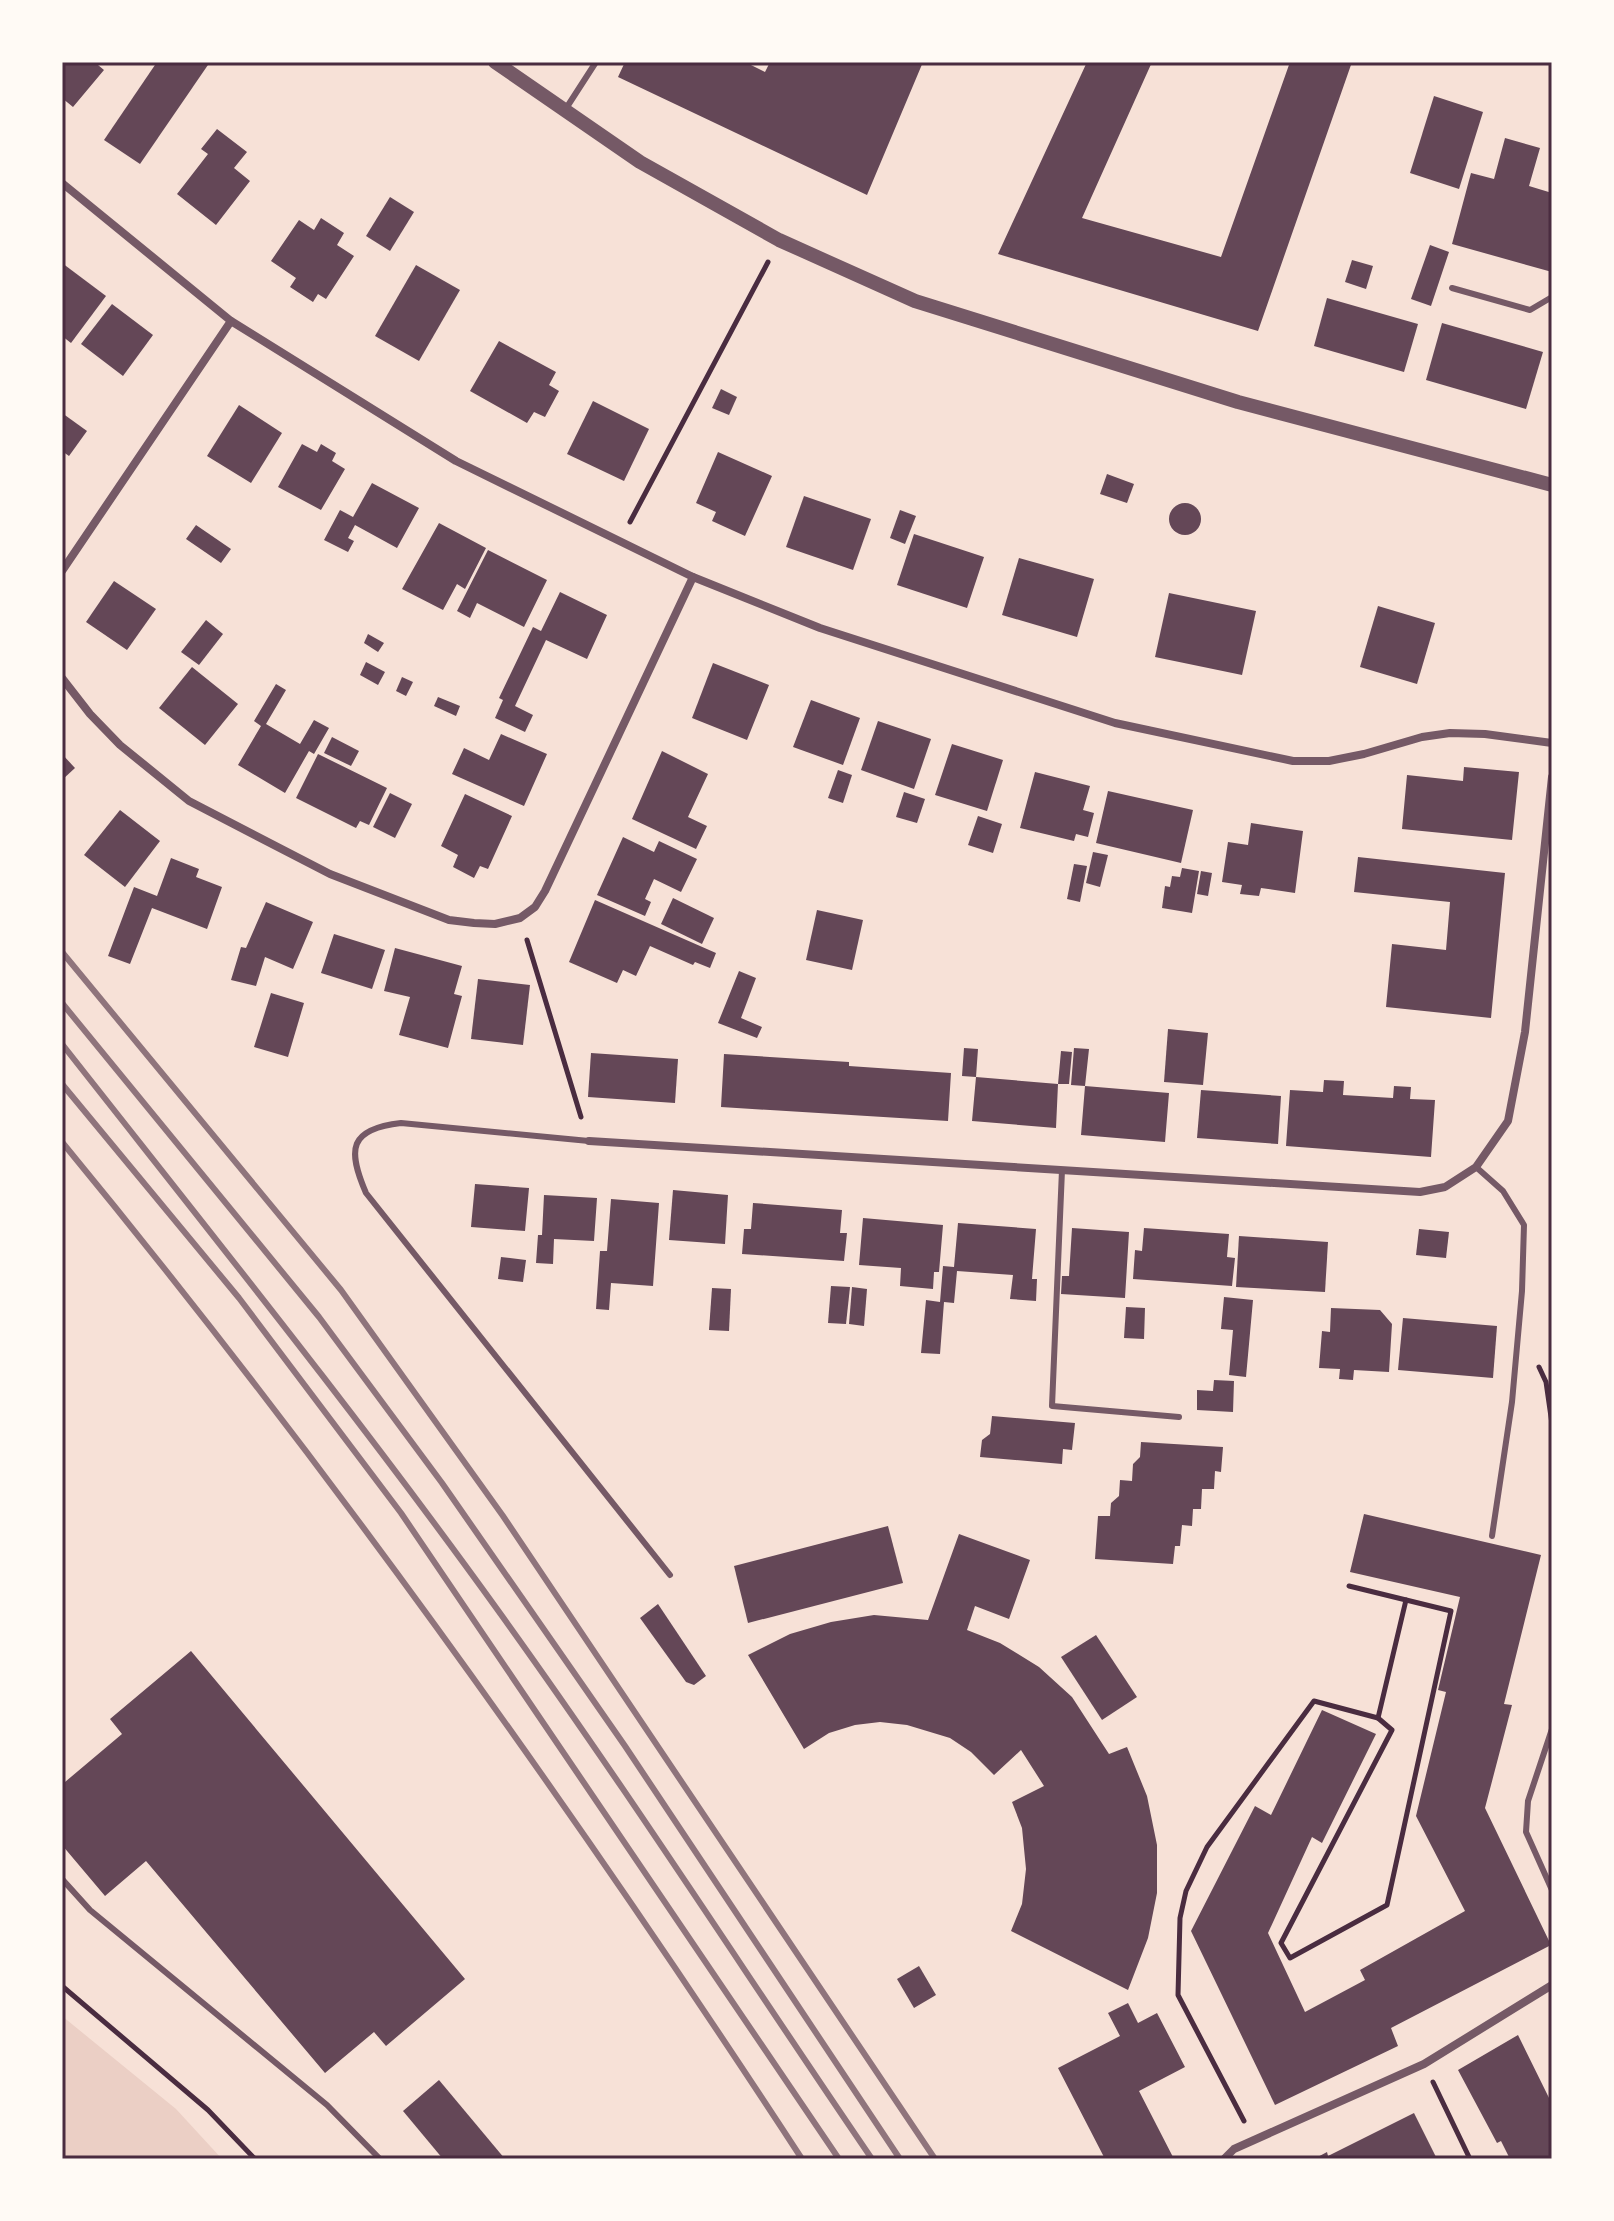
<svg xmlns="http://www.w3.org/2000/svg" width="1614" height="2221" viewBox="0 0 1614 2221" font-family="'Source Serif 4',serif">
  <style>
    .green { fill: #ebcfc5 }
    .building { fill: #644757 }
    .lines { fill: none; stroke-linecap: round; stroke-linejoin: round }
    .path { stroke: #4a2c40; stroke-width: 5 }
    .service { stroke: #755966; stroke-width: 6 }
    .minor { stroke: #755966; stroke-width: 8 }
    .tertiary { stroke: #755966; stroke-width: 14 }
    .rail { stroke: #8f747c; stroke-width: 6 }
    .neatline { fill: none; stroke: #4a2c40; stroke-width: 3 }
  </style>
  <rect width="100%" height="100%" fill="#f7e1d7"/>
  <path class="green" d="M62 2016 176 2109 222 2159H62Z"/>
  <g class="building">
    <path d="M62 62H100L98 65 104 70 73 107 62 98Z"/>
    <path d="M157 62H210L140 164 104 140Z"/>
    <path d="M625 62H745L765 72 770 62H923L867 195 618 77Z"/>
    <path d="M1087 62H1152L1082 218 1221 257 1290 62H1352L1258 331 998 254Z"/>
    <path d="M1434 96 1483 112 1459 189 1410 173Z"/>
    <path d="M217 129 247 152 234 168 250 181 216 225 177 194 208 154 201 149Z"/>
    <path d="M1505 138 1540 148 1529 186 1552 193V272L1452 244 1471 173 1494 179Z"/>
    <path d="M390 197 414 212 390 251 366 236Z"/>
    <path d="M321 218 344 233 337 245 354 256 326 299 318 294 313 302 290 287 296 278 271 261 299 220 314 230Z"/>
    <path d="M1430 245 1449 252 1431 306 1411 299Z"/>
    <path d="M1352 260 1373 266 1366 289 1345 282Z"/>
    <path d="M62 263 106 296 71 343 62 336Z"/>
    <path d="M416 265 460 290 419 361 375 336Z"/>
    <path d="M1327 298 1418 324 1404 372 1314 346Z"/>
    <path d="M112 304 153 335 123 376 81 344Z"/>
    <path d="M1442 323 1543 352 1526 409 1426 380Z"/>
    <path d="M499 341 556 372 549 385 559 391 545 417 534 412 527 423 470 391Z"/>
    <path d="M721 389 737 397 729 415 712 408Z"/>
    <path d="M593 401 649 429 624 481 567 454Z"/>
    <path d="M239 405 282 433 251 483 207 456Z"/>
    <path d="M62 413 87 431 69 456 62 451Z"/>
    <path d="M302 444 317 452 321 444 336 453 332 461 345 469 321 510 278 487Z"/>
    <path d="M718 452 772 476 745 536 712 521 716 512 696 503Z"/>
    <path d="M1107 474 1134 484 1127 503 1100 494Z"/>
    <path d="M372 483 419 508 397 548 355 525 348 538 354 541 348 552 324 540 340 510 353 517Z"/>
    <path d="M804 496 871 519 853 570 786 547Z"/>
    <circle cx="1185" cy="519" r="16"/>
    <path d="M900 510 916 516 905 544 890 538Z"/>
    <path d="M439 523 486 548 465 589 457 584 443 610 402 589Z"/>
    <path d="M196 525 231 549 221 563 186 539Z"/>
    <path d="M914 534 984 557 967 608 897 585Z"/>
    <path d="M488 550 547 580 524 627 477 603 470 618 457 611Z"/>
    <path d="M1019 558 1094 579 1077 637 1002 615Z"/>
    <path d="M114 581 156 609 127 650 86 622Z"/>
    <path d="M560 592 607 615 587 659 546 640 515 706 533 715 525 732 495 718 503 700 499 698 533 627 541 631Z"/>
    <path d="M1169 593 1256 611 1242 675 1155 657Z"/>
    <path d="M1378 606 1435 623 1417 684 1360 667Z"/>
    <path d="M206 620 223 634 199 665 181 652Z"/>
    <path d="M368 634 384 643 378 652 364 643Z"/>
    <path d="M366 662 385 672 378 685 360 675Z"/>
    <path d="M713 663 769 685 747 740 692 718Z"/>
    <path d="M192 667 238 704 205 745 159 708Z"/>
    <path d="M402 677 413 682 406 696 396 691Z"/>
    <path d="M276 684 286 690 266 724 300 744 314 720 329 728 314 754 309 751 285 793 238 765 261 726 254 721Z"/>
    <path d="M438 697 460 706 456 716 434 706Z"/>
    <path d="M811 700 860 718 843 765 793 747Z"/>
    <path d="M878 721 931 739 914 789 861 770Z"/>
    <path d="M501 734 547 754 524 806 452 774 464 748 489 760Z"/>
    <path d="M332 737 359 751 351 766 324 753Z"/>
    <path d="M952 744 1003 760 987 811 935 795Z"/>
    <path d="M662 751 708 774 688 817 707 826 696 849 632 819Z"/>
    <path d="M62 754 75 768 62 780Z"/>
    <path d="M318 754 387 788 369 825 360 821 356 828 296 798Z"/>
    <path d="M1464 767 1519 772 1512 840 1402 829 1407 775 1463 781Z"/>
    <path d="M838 770 852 775 843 803 828 798Z"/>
    <path d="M1035 772 1090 786 1083 810 1094 813 1088 837 1076 834 1074 841 1020 828Z"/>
    <path d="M1108 791 1193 810 1181 863 1096 843Z"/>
    <path d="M904 792 925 799 917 823 896 817Z"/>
    <path d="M390 793 412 804 395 838 373 827Z"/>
    <path d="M465 794 512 816 488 869 480 866 474 878 453 867 458 855 441 846Z"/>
    <path d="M120 810 160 841 125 887 84 855Z"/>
    <path d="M978 816 1002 824 993 853 968 845Z"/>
    <path d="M1251 823 1303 831 1295 893 1261 888 1259 896 1240 894 1242 885 1222 882 1228 842 1248 845Z"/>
    <path d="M623 837 654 852 659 841 697 859 681 892 654 879 645 899 651 902 645 916 597 895Z"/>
    <path d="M1093 852 1108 855 1100 887 1086 883Z"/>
    <path d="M1358 857 1505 873 1491 1018 1386 1007 1392 944 1446 950 1450 902 1354 892Z"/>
    <path d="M171 858 199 869 196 877 222 887 207 929 152 908 130 964 108 956 134 887 157 896Z"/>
    <path d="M1074 864 1087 866 1080 902 1067 899Z"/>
    <path d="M1182 868 1199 871 1192 913 1162 908 1165 886 1170 887 1172 876 1180 877Z"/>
    <path d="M1201 871 1212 873 1208 896 1197 894Z"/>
    <path d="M673 898 714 918 702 944 661 924Z"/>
    <path d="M595 900 716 953 710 968 695 962 693 965 650 946 636 976 623 970 617 983 569 962Z"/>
    <path d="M266 902 313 922 293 969 265 957 256 986 231 980 241 947 246 948Z"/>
    <path d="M817 910 863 920 852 970 806 960Z"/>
    <path d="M334 934 385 950 372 989 321 973Z"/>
    <path d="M395 948 462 966 454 994 462 996 448 1048 399 1035 410 997 384 991Z"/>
    <path d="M739 971 756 978 741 1018 762 1027 757 1038 718 1023Z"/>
    <path d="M478 979 530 985 523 1045 471 1039Z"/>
    <path d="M271 993 304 1003 288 1057 254 1047Z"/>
    <path d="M1168 1029 1208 1033 1203 1085 1164 1082Z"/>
    <path d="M964 1048 978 1049 976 1077 1058 1084 1061 1051 1072 1052 1069 1084H1058L1056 1128 972 1121 976 1077 962 1076Z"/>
    <path d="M1074 1048 1089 1049 1085 1086 1169 1093 1165 1142 1081 1135 1085 1086 1071 1085Z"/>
    <path d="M591 1053 678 1059 675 1103 588 1097Z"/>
    <path d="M724 1054 849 1062V1066L951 1073 948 1121 721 1107Z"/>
    <path d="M1324 1080 1344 1081 1343 1095 1393 1098 1394 1086 1411 1087 1410 1099 1435 1100 1431 1157 1286 1146 1290 1090 1323 1092Z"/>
    <path d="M1201 1090 1281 1096 1278 1144 1197 1138Z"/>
    <path d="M475 1184 529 1188 525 1231 471 1227Z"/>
    <path d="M673 1190 728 1195 725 1244 669 1240Z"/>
    <path d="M544 1195 597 1198 594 1241 554 1239 553 1264 536 1263 538 1235H542Z"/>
    <path d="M611 1199 659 1203 653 1286 611 1283 609 1310 596 1309 600 1251H607Z"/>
    <path d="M753 1203 842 1210 840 1233H847L844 1261 742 1254 744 1229H751Z"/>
    <path d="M863 1218 943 1225 939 1272H934L933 1289 900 1286 901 1268 859 1265Z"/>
    <path d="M958 1223 1036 1229 1032 1279H1037L1036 1301 1010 1299 1013 1275 957 1271 954 1303 944 1302 940 1354 921 1353 926 1300 940 1302 943 1266 954 1267Z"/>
    <path d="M1072 1228 1129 1232 1125 1298 1061 1294 1062 1276H1069Z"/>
    <path d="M1144 1228 1229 1234 1227 1257 1235 1258 1232 1286 1133 1279 1135 1250 1142 1251Z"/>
    <path d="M1419 1229 1449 1232 1446 1258 1416 1255Z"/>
    <path d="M1239 1236 1328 1242 1325 1292 1236 1287Z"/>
    <path d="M501 1257 526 1260 523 1282 498 1279Z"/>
    <path d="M831 1286 850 1287 846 1324 828 1323Z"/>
    <path d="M852 1287 867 1289 864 1326 849 1324Z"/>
    <path d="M712 1288 731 1289 729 1331 709 1330Z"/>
    <path d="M1224 1297 1253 1300 1246 1377 1229 1375 1233 1330 1221 1329Z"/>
    <path d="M1126 1307 1145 1308 1144 1339 1124 1338Z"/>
    <path d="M1331 1308 1380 1310 1392 1324 1389 1372 1354 1370 1353 1380 1339 1379 1340 1369 1319 1368 1322 1331 1330 1332Z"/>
    <path d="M1403 1318 1497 1326 1493 1378 1398 1370Z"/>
    <path d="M1214 1380 1234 1381 1233 1412 1197 1410V1390L1213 1391Z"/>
    <path d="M992 1416 1075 1423 1072 1450 1063 1449 1062 1464 980 1457 982 1440 990 1434Z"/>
    <path d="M1141 1442 1223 1447 1221 1472 1215 1471 1214 1489H1202L1201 1509H1193L1192 1526 1182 1525 1180 1546H1175L1173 1564 1095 1559 1098 1516H1110L1111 1503 1119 1496 1120 1480 1132 1481 1133 1464 1140 1457Z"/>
    <path d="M1364 1514 1541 1555 1504 1704 1512 1705 1485 1808 1551 1945 1391 2028 1398 2046 1275 2105 1191 1931 1255 1806 1271 1815 1322 1710 1376 1734 1322 1843 1312 1837 1268 1933 1305 2012 1365 1980 1360 1970 1465 1911 1416 1816 1446 1692 1438 1690 1460 1597 1350 1572Z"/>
    <path d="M888 1526 903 1583 748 1623 734 1566Z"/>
    <path d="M959 1534 1030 1560 1009 1619 975 1606 967 1630 1000 1643 1039 1667 1072 1697 1109 1754 1127 1747 1147 1796 1157 1845V1893L1148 1938 1128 1990 1011 1931 1022 1904 1026 1869 1022 1828 1012 1802 1044 1786 1021 1750 994 1775 971 1752 950 1738 907 1725 880 1722 855 1725 829 1733 804 1749 748 1655 790 1634 831 1622 874 1615 928 1620Z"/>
    <path d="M658 1604 706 1676 694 1685 686 1682 640 1618Z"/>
    <path d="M1096 1635 1137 1697 1102 1720 1061 1657Z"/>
    <path d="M191 1651 465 1979 386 2046 374 2032 325 2073 146 1861 105 1896 62 1845V1779L65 1782 122 1734 110 1719Z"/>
    <path d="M919 1966 936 1995 914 2008 897 1979Z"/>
    <path d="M1128 2003 1138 2023 1157 2013 1185 2067 1139 2091 1174 2159H1105L1058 2068 1120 2036 1108 2013Z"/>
    <path d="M1518 2035 1552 2104V2159H1510L1501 2141 1497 2143 1458 2070Z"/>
    <path d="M439 2080 505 2159H443L403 2111Z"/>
    <path d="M1414 2113 1437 2159H1314L1327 2152 1328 2156Z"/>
  </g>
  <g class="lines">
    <g class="path">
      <path d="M630 522 768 262"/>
      <path d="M527 940 581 1117"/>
      <path d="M1552 1286V1303"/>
      <path d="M1539 1367 1546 1382 1552 1424"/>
      <path d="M1349 1586 1451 1611 1387 1905 1290 1958 1281 1943 1392 1730 1378 1718"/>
      <path d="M62 1986 208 2110 255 2159"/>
      <path d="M1433 2082 1470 2159"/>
      <path d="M1244 2121 1178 1995 1180 1918 1186 1891 1207 1847 1314 1701 1378 1718 1406 1600"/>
    </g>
    <g class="service">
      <path d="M565 110 596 62"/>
      <path d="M1452 288 1530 310 1552 297"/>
      <path d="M589 1141 401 1123C349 1129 347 1149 366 1193L670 1575"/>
      <path d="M1476 1167 1503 1191 1524 1225 1522 1291 1512 1402 1492 1536"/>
      <path d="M1062 1170 1052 1406 1179 1417"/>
      <path d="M1552 1729 1528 1801 1526 1832 1552 1890"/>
      <path d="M62 1879 90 1910 327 2105 380 2159"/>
    </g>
    <g class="minor">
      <path d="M62 183 231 321 456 461 693 577 820 628 1115 723 1293 761H1329L1364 754 1422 737 1450 733 1485 734 1552 743"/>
      <path d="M62 571 231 321"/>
      <path d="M62 678 90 714 120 745 189 801 330 874 449 920 474 923 495 924 520 918 535 907 545 891 693 577"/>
      <path d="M589 1141 1420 1192 1445 1187 1476 1167 1508 1121 1525 1032 1552 777"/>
      <path d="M1224 2159 1234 2149 1424 2064 1552 1985"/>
    </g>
    <path class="tertiary" d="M495 62 640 162 779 240 915 301 1238 402 1552 485"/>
    <g class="rail">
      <path d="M62 952 341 1290 503 1516 935 2159"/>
      <path d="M62 1003 319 1317 442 1483 625 1746 900 2159"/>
      <path d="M62 1044C209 1231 358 1416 497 1609 627 1789 747 1976 872 2159"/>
      <path d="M62 1084 239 1298 401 1513 839 2159"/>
      <path d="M62 1142C328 1465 573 1808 802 2159"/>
    </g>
  </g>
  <rect width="1614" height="2221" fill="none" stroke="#fffaf5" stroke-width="128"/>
  <rect x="64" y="64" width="1486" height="2093" class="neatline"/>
</svg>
